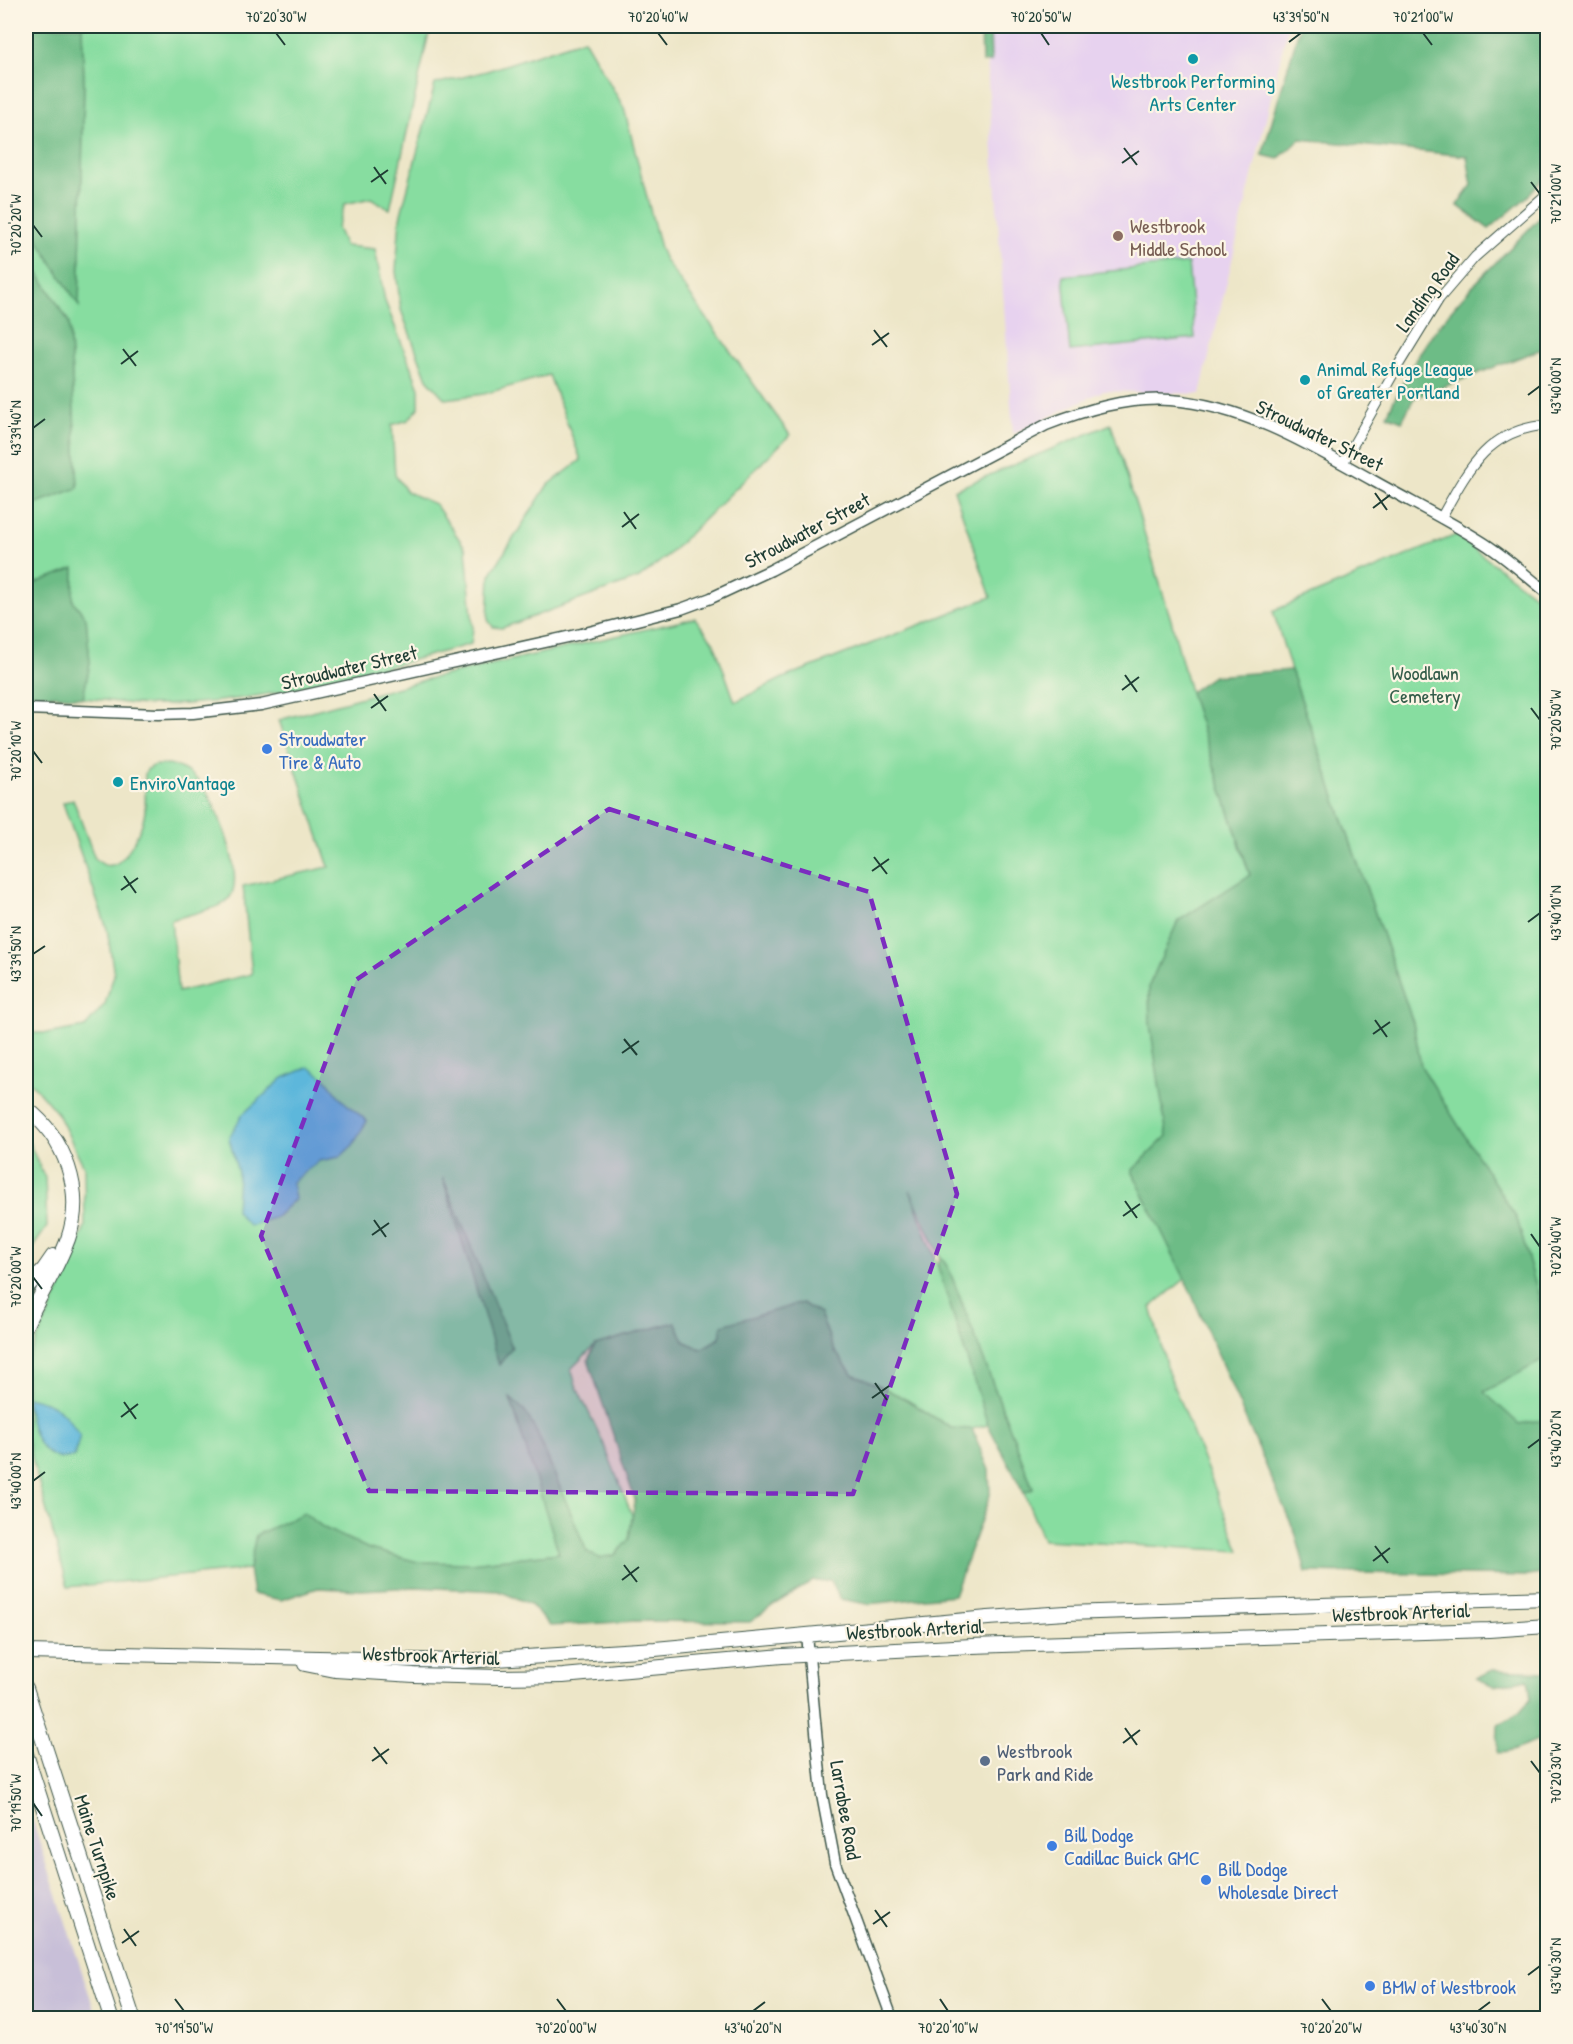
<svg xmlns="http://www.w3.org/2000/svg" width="1573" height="2044" viewBox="0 0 1573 2044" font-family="'Patrick Hand',sans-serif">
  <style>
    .built { fill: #e7d2ef }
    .industrial { fill: #c8bfd8 }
    .green { fill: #87dda0; stroke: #538d6a; stroke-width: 1.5 }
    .forest { fill: #6dbc86; stroke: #467c5d; stroke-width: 1.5 }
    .water { fill: #5db7db; stroke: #3e7a88; stroke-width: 1.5 }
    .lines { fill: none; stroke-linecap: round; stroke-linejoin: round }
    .minor-casing { stroke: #3e564a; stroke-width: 11 }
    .major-casing { stroke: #3e564a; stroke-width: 13 }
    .highway-casing { stroke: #3e564a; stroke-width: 16 }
    .minor { stroke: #fff; stroke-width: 9 }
    .major { stroke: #fff; stroke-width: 10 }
    .highway { stroke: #fff; stroke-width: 14 }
    .marked { fill: #7b2cbf; fill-opacity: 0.2; stroke: #7b2cbf; stroke-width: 4.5; stroke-dasharray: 12 8; stroke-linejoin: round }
    .ticks { fill: none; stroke: #1f3d34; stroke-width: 2 }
    .culture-dot { fill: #0f9aa8; stroke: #fcf5e5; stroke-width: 2 }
    .education-dot { fill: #8d6e63; stroke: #fcf5e5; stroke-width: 2 }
    .shop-dot { fill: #3f7fe0; stroke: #fcf5e5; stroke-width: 2 }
    .service-dot { fill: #5c6f8a; stroke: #fcf5e5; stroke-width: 2 }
    .labels { text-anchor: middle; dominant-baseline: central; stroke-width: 4.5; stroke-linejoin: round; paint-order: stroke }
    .culture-label { font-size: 20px; fill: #0d838f; stroke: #fcf5e5; text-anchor: start }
    .education-label { font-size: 20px; fill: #785e54; stroke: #fcf5e5; text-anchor: start }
    .street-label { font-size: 20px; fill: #1f3d34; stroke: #fcf5e5 }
    .park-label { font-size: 20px; fill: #345d4a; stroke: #fcf5e5 }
    .shop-label { font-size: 20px; fill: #366cbe; stroke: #fcf5e5; text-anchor: start }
    .service-label { font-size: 20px; fill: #4e5e75; stroke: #fcf5e5; text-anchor: start }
    .neatline { fill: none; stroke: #1f3d34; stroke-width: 2 }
    .ticks-label { font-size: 15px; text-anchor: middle; fill: #1f3d34 }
  </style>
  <rect width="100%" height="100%" fill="#fcf5e5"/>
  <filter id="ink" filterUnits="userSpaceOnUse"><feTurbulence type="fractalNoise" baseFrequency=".0167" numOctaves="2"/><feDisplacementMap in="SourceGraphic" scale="12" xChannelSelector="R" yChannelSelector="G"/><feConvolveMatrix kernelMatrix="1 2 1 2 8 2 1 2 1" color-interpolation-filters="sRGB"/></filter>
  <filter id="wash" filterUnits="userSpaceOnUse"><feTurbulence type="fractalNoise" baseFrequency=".008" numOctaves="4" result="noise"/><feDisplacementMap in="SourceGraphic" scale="24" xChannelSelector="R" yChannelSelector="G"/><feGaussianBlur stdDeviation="1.35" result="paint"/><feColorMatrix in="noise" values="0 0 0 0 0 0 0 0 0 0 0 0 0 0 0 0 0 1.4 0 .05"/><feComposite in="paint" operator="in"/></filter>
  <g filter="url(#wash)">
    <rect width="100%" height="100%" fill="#ede6c8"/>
    <path class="built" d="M986 26H1288L1200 394 1103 391 1013 434 988 81Z"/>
    <path class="industrial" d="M26 1800 97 2018H26Z"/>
    <g class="green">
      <path d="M82 26H433L428 37 390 209 371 198 345 204 337 228 345 246 375 249 385 301 419 388V408L408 420 392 425 395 475 407 492 435 504 466 549 473 628 471 644C370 672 266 703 161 705 135 706 109 700 83 698L90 663 86 618 73 601 74 568 26 587V507L78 488 69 322 26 254V221L79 305 84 81Z"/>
      <path d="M584 39 624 108 660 248 665 260 790 435 666 557 639 578 502 628 493 627 488 620 490 575 547 486 581 460 549 375 484 394 445 399 427 379 401 310 396 271 400 218 435 84 487 71Z"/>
      <path d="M1188 263 1195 338 1070 351 1063 276Z"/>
      <path d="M1111 424 1171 620 1190 692 1250 876 1178 921 1149 986 1150 1024 1167 1136 1132 1171 1185 1279 1151 1307 1168 1372 1240 1551 1043 1540 1024 1493 1033 1488 949 1269 940 1256 910 1190 938 1267 988 1425 972 1429 951 1428 907 1400 876 1384 852 1374 834 1350 820 1314 720 1338 701 1349 685 1342 595 1345 571 1369 577 1388 603 1442 632 1515 629 1540 615 1555 599 1558 587 1552 538 1435 511 1399 559 1553 471 1563 418 1562 369 1549 324 1528 304 1513 256 1535 249 1569 68 1587 26 1437V1363L61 1287 85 1226 84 1167 58 1114 34 1086 26 1081V1033H52L85 1027 105 1004 114 975 107 929 63 803 73 799 95 859C101 863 104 867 112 865 126 863 144 825 145 811 146 799 145 786 145 773 149 765 155 765 164 765 181 764 197 777 206 791 218 811 251 886 224 903 216 909 182 916 171 920L178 992 252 974 243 886 329 867 279 720 428 679 695 618 714 643 735 702 783 678 991 597 954 490Z"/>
      <path d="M1456 535 1547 605V1307L1542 1308 1517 1219 1421 1066 1413 1023 1291 670 1273 611Z"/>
      <path d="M26 1140 29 1143 45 1178 47 1227 26 1257Z"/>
      <path d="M1547 1358V1419L1519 1424 1483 1392Z"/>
    </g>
    <g class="forest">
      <path d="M26 26H82L84 81 79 306 26 221Z"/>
      <path d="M981 26H990L991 62H982Z"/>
      <path d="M1300 26H1547V175L1527 197 1489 229 1457 205 1472 185 1467 156 1300 139 1278 159 1262 155Z"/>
      <path d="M1547 210V347L1414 398 1402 421 1387 415C1400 387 1414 360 1432 335 1465 289 1509 251 1547 210Z"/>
      <path d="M26 254 69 322 78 488 26 507Z"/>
      <path d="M74 568 73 601 86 618 90 663 83 698 26 693V587Z"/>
      <path d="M1291 670 1413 1023 1421 1066 1517 1219 1542 1307H1547V1358L1484 1392 1519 1424 1547 1419V1573L1529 1576 1306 1572 1296 1535 1185 1279 1132 1171 1167 1136 1150 1024 1149 986 1178 921 1250 875 1190 692 1213 676Z"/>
      <path d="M443 1178 512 1347 499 1365Z"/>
      <path d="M940 1256 949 1269 1033 1489 1024 1493 988 1425 938 1267Z"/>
      <path d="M802 1303 820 1314 834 1350 852 1374 876 1384 907 1400 951 1428 972 1429 989 1470 990 1495 954 1595 867 1604 840 1599 831 1581H813L775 1604 750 1622 636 1621 550 1626 530 1604 499 1591 415 1587 362 1590 318 1588 281 1600 253 1594 249 1569 256 1535 304 1513 324 1528 369 1549 418 1562 471 1563 559 1553 510 1398 525 1411 538 1435 587 1552 599 1558 615 1555 629 1539 635 1500 588 1360 595 1345 675 1322 685 1342 701 1349 720 1338 722 1325Z"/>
      <path d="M1492 1670 1547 1672V1738C1530 1742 1516 1753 1497 1753L1498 1725 1519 1713 1531 1698 1528 1679 1494 1686 1476 1678Z"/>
    </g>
    <g class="water">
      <path d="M309 1067 326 1079 342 1100 367 1121 353 1145 340 1157 319 1161 292 1182 295 1199 276 1217 249 1226 236 1211 238 1173 229 1138 242 1115 283 1078Z"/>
      <path d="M26 1397C56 1402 62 1410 80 1435L74 1457C70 1457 63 1459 59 1458 34 1453 29 1418 26 1397Z"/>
    </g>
  </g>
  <g filter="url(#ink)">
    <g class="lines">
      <g class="minor-casing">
        <g id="minor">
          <path d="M1343 463 1396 369 1439 299 1475 257 1548 193"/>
          <path d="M1441 518C1467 471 1487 429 1548 425"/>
        </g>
      </g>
      <g class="major-casing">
        <g id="major">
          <path d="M26 709 158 714 193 713 261 705 581 634 681 609 711 598 771 570 1046 425C1085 410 1127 397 1170 400 1243 405 1310 445 1372 480 1407 500 1444 518 1479 540 1504 555 1525 575 1548 593"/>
          <path d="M807 1635 822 1795 835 1863 892 2018"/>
        </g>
      </g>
      <g class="highway-casing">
        <g id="highway">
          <path d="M26 1108C65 1138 85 1191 68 1239 57 1269 39 1296 26 1325"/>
          <path d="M26 1288 44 1269 53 1256"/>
          <path d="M26 1652 463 1661 655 1649 988 1618 1066 1613 1548 1598"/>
          <path d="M305 1664 335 1670 414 1675 500 1677 563 1676 782 1656 972 1646 1489 1630 1548 1626"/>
          <path d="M26 1688 133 2018"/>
          <path d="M26 1754 111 2018"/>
        </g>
      </g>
      <use href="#minor" class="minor"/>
      <use href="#major" class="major"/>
      <use href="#highway" class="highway"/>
    </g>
  </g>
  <path class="marked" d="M609 809 869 892 957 1194 853 1494 369 1491 261 1236 356 980Z"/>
  <path class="ticks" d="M276 33 285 45M658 33 667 45M1041 33 1049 45M1423 33 1432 45M1289 42 1301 33M1124 148 1137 165M1122 163 1139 151M374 167 386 184M371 182 388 170M1531 182 1540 194M33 225 42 237M874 330 887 347M872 345 889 333M123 349 136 366M121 364 138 351M1528 395 1540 386M33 428 45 419M1375 493 1387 510M1373 508 1390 495M624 512 636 529M622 527 639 514M1125 675 1137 692M1122 690 1139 677M374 694 386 711M371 708 388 696M1531 708 1540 720M33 751 42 763M874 857 887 874M872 871 889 859M124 876 136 893M121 890 138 878M1528 922 1540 913M33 954 45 946M1375 1020 1387 1037M1373 1034 1390 1022M624 1039 637 1055M622 1053 639 1041M1125 1201 1137 1218M1123 1216 1140 1204M374 1220 386 1237M1531 1234 1540 1247M372 1235 389 1223M33 1277 42 1289M875 1383 887 1400M872 1398 889 1386M124 1402 136 1419M121 1417 138 1404M1528 1448 1540 1439M33 1481 45 1472M1375 1546 1388 1563M1373 1561 1390 1548M624 1565 637 1582M622 1580 639 1567M1125 1728 1137 1745M1123 1743 1140 1730M374 1747 387 1764M372 1761 389 1749M1531 1761 1540 1773M33 1803 42 1816M875 1910 887 1927M873 1924 890 1912M124 1929 136 1946M122 1943 139 1931M1528 1975 1540 1966M175 1999 184 2011M557 1999 566 2011M940 1999 948 2011M1322 1999 1331 2011M753 2011 765 2002M1478 2011 1490 2002"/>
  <g class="culture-dot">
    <circle cx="1193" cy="59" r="6"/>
    <circle cx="1305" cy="380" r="6"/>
    <circle cx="118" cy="782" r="6"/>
  </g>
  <circle class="education-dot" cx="1118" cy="236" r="6"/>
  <g class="shop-dot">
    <circle cx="267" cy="749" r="6"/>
    <circle cx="1052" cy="1846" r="6"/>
    <circle cx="1206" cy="1880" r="6"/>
    <circle cx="1370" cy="1986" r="6"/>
  </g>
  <circle class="service-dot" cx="985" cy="1761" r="6"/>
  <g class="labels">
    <g class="culture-label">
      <text x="1193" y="80" text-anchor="middle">Westbrook Performing<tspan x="1193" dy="23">Arts Center</tspan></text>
      <text x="1317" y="368">Animal Refuge League<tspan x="1317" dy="23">of Greater Portland</tspan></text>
      <text x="130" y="782">EnviroVantage</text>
    </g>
    <g class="education-label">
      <text x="1130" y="225">Westbrook<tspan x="1130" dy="23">Middle School</tspan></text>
    </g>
    <g class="street-label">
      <text transform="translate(1427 292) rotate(-54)">Landing Road</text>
      <text transform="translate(1320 435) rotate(26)">Stroudwater Street</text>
      <text transform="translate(807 530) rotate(-28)">Stroudwater Street</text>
      <text transform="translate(349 667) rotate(-13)">Stroudwater Street</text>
      <text transform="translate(1401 1612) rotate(-2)">Westbrook Arterial</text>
      <text transform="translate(915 1629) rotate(-3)">Westbrook Arterial</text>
      <text transform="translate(431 1655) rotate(2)">Westbrook Arterial</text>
      <text transform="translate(846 1810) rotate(80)">Larrabee Road</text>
      <text transform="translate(98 1847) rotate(72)">Maine Turnpike</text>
    </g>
    <g class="park-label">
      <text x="1425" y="672">Woodlawn<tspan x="1425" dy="23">Cemetery</tspan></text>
    </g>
    <g class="shop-label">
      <text x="279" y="738">Stroudwater<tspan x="279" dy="23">Tire &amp; Auto</tspan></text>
      <text x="1064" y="1834">Bill Dodge<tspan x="1064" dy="23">Cadillac Buick GMC</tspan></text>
      <text x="1218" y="1868">Bill Dodge<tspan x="1218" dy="23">Wholesale Direct</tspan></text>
      <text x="1382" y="1986">BMW of Westbrook</text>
    </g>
    <g class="service-label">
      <text x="997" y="1750">Westbrook<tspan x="997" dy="23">Park and Ride</tspan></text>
    </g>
  </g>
  <rect width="1573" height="2044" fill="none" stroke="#fcf5e5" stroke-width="66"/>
  <rect x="33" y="33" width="1507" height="1978" class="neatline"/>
  <g class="ticks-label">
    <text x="276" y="22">70°20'30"W</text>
    <text x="658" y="22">70°20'40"W</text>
    <text x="1041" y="22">70°20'50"W</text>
    <text x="1301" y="22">43°39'50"N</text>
    <text x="1423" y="22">70°21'00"W</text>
    <text transform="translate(1556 194) rotate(-90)" y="5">70°21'00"W</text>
    <text transform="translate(16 225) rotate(-90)" y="5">70°20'20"W</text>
    <text transform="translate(1556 386) rotate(-90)" y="5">43°40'00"N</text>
    <text transform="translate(16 428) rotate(-90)" y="5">43°39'40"N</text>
    <text transform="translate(1556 720) rotate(-90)" y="5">70°20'50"W</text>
    <text transform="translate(16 751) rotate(-90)" y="5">70°20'10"W</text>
    <text transform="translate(1556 913) rotate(-90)" y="5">43°40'10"N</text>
    <text transform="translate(16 954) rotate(-90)" y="5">43°39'50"N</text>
    <text transform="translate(1556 1247) rotate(-90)" y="5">70°20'40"W</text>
    <text transform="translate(16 1277) rotate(-90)" y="5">70°20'00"W</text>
    <text transform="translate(1556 1439) rotate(-90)" y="5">43°40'20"N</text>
    <text transform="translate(16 1481) rotate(-90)" y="5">43°40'00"N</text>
    <text transform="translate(1556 1773) rotate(-90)" y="5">70°20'30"W</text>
    <text transform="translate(16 1803) rotate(-90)" y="5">70°19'50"W</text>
    <text transform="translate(1556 1966) rotate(-90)" y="5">43°40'30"N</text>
    <text x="184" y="2033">70°19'50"W</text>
    <text x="566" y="2033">70°20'00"W</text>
    <text x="753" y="2033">43°40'20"N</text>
    <text x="948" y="2033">70°20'10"W</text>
    <text x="1331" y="2033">70°20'20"W</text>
    <text x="1478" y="2033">43°40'30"N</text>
  </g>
</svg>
